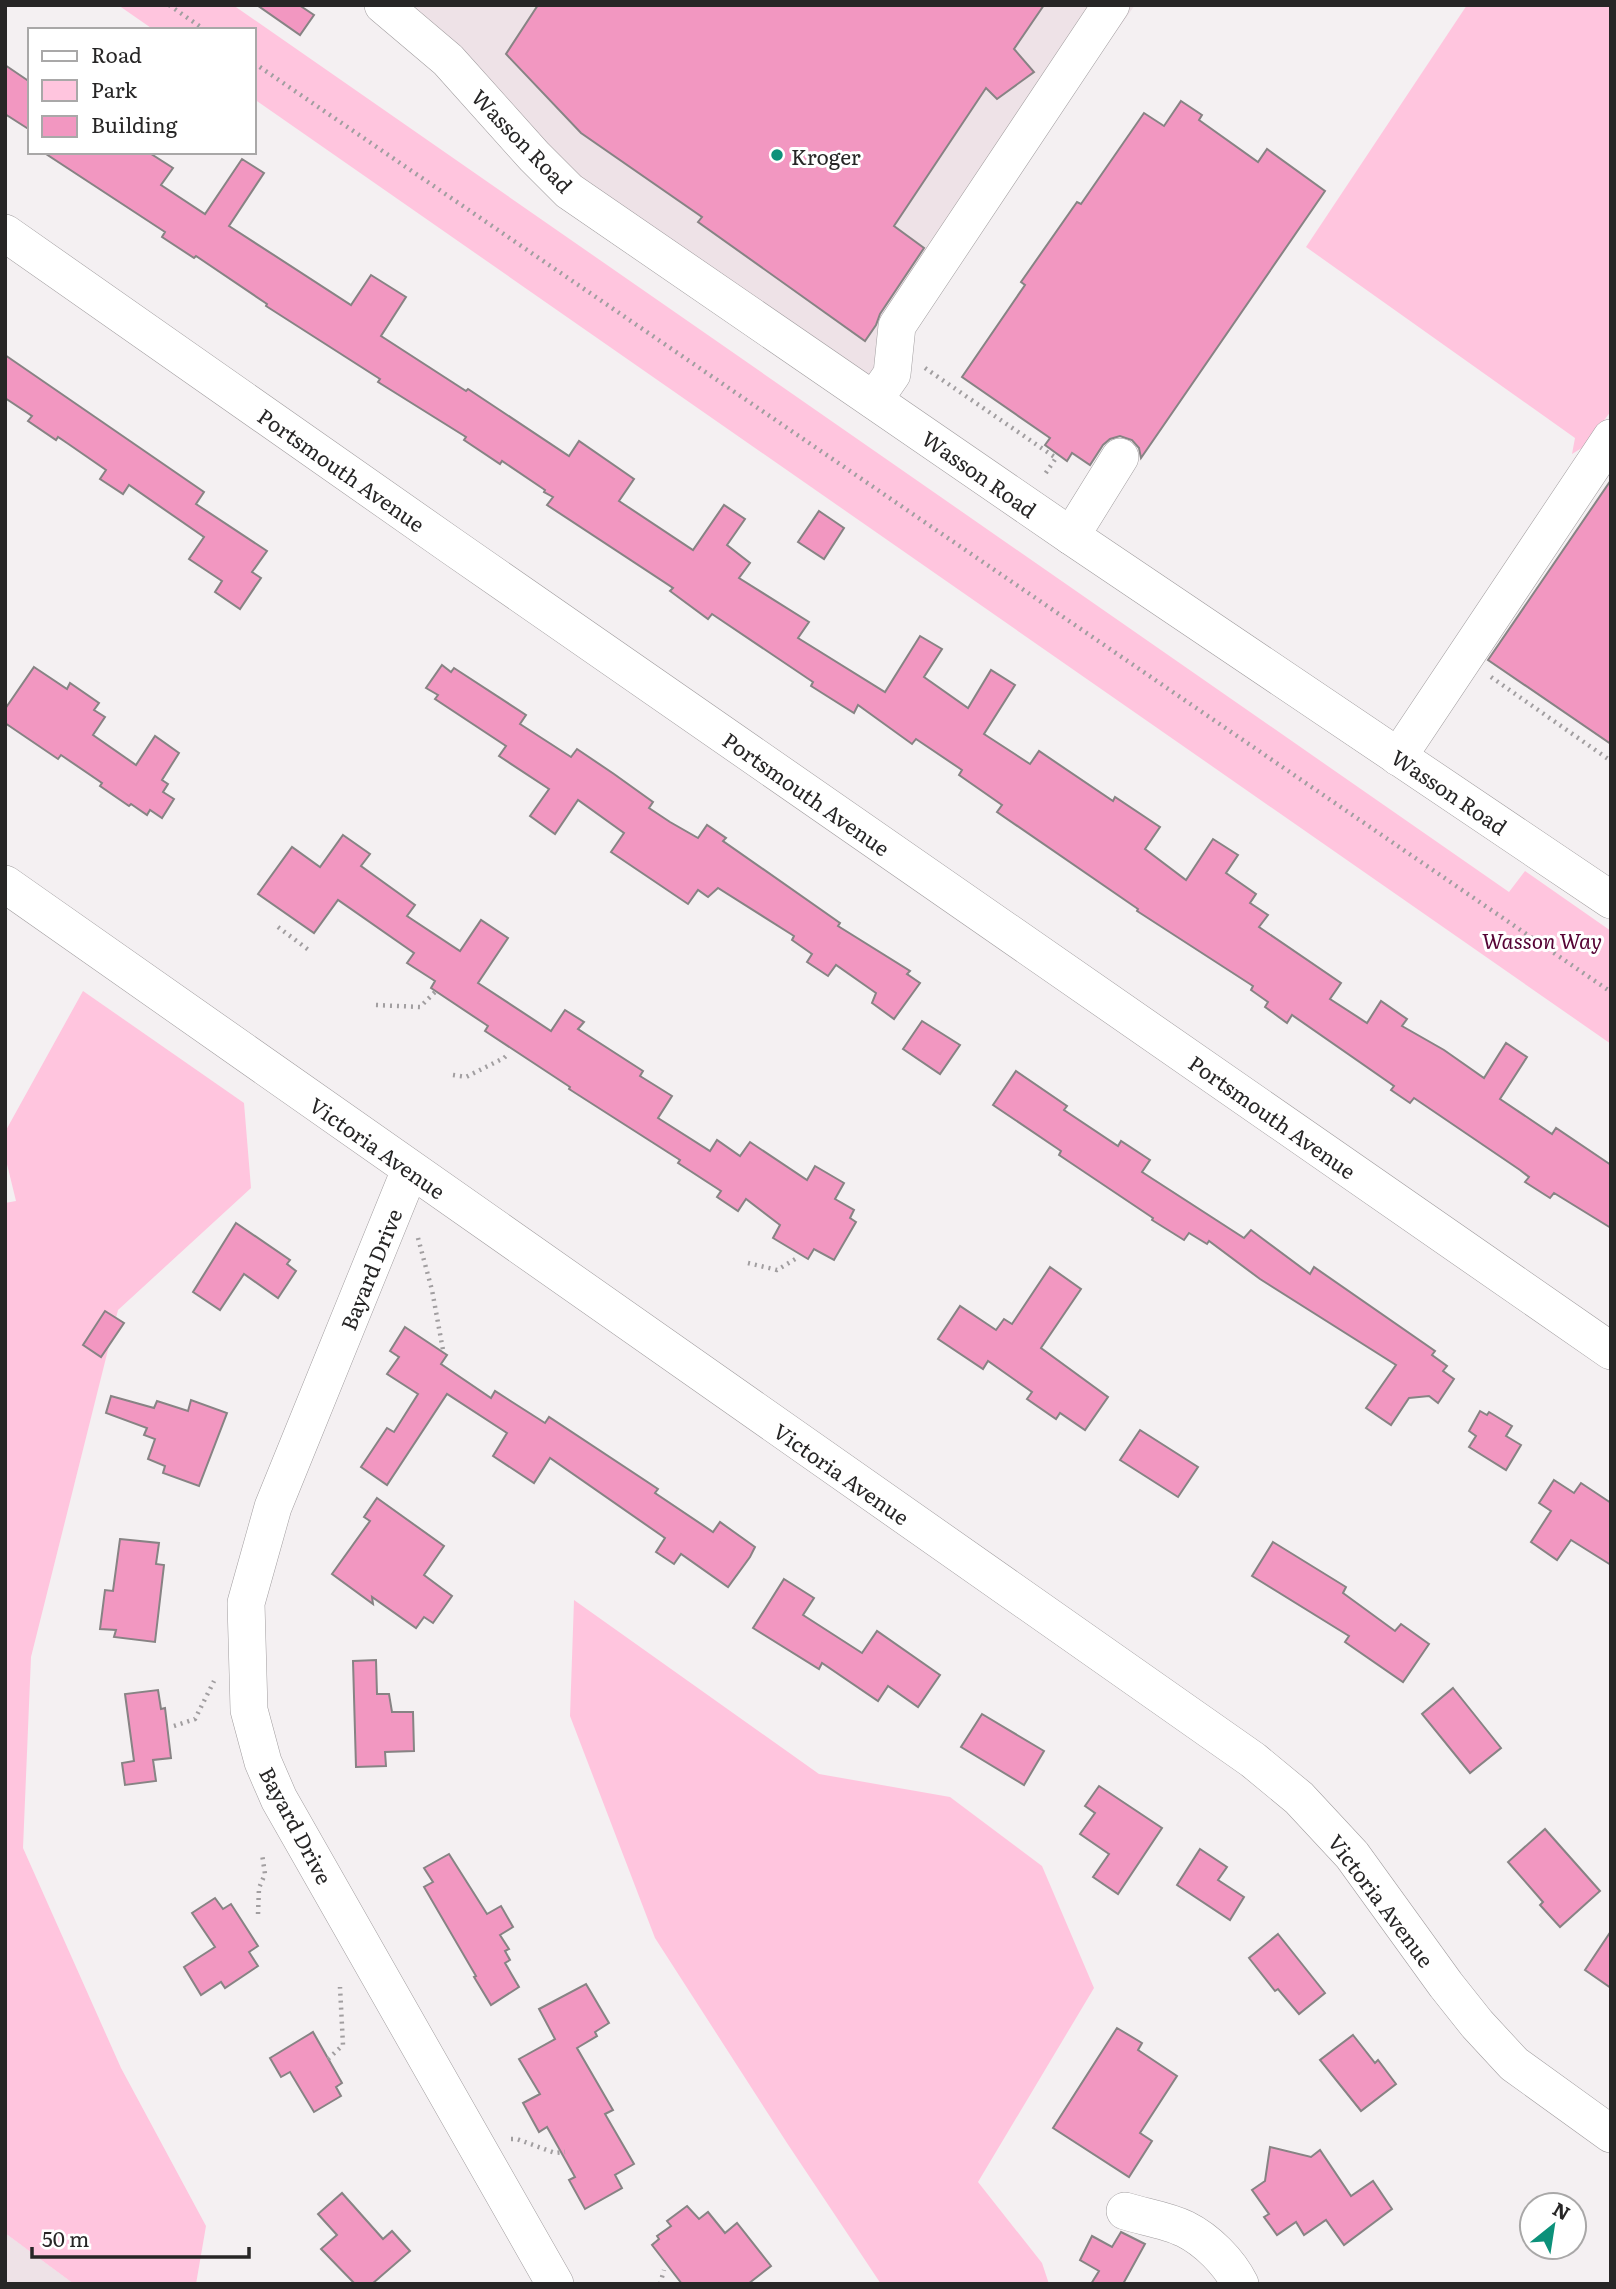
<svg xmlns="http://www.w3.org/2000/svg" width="1616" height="2289" viewBox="0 0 1616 2289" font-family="Literata,serif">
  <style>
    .built { fill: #eee2e7 }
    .green { fill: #ffc5de }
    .building { fill: #f297c1; stroke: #878384; stroke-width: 2 }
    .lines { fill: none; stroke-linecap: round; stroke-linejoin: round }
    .minor-casing { stroke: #a19d9f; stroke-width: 38 }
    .path { stroke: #a19ea0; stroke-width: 4.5; stroke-dasharray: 2 5; stroke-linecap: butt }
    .minor { stroke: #fff; stroke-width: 37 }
    .poi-dot { fill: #0c917a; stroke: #fff; stroke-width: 2.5 }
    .labels { text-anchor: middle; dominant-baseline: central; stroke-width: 6; stroke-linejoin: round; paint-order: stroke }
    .street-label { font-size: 21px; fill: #272626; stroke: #fff }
    .poi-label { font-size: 21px; fill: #272626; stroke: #fff; text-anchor: start }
    .park-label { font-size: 21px; font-style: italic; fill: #550234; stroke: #fff }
  </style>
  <rect width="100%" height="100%" fill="#f4f0f2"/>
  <g class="built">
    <path d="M383 5H1135L909 324 874 400 653 250Z"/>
    <path d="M5 2233 74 2284H5Z"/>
  </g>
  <g class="green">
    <path d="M118 5H233L1509 892 1525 871 1611 931V1044L254 99V30H154Z"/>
    <path d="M1467 5 1611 6V411L1585 446 1572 454 1575 438 1306 247Z"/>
    <path d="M83 991 244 1103 251 1188 118 1310 31 1657 23 1848 121 2068 206 2226 196 2284H74L5 2233V1203L16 1201 5 1156V1132Z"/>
    <path d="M574 1600 819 1774 950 1797 1042 1866 1094 1988 978 2182 1042 2263 1049 2284H881L787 2143 655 1938 570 1716Z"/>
  </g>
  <g class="building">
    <path d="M257 5H299L314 15 300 35Z"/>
    <path d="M538 5H1044L1014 49 1034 72 997 99 986 88 894 226 924 248 880 314 876 325 865 341 698 222 702 217 581 133 506 54Z"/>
    <path d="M5 65 30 82V130L5 114Z"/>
    <path d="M1181 101 1202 115 1199 120 1258 162 1267 149 1325 191 1141 458 1139 448 1132 440 1120 436 1110 439 1103 445 1090 465 1072 453 1067 461 1045 445 1050 438 962 377 1025 285 1021 282 1077 202 1081 204 1144 113 1164 126Z"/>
    <path d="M43 152H148L173 168 161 185 205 214 242 159 264 173 229 226 351 305 371 275 406 297 381 336 466 391 468 389 569 456 579 441 634 479 619 501 693 550 724 505 745 519 727 545 750 563 739 578 809 622 798 638 885 692 920 636 942 649 924 677 968 708 991 670 1015 685 984 734 1030 764 1039 751 1113 801 1115 797 1160 827 1145 849 1186 880 1213 839 1238 855 1226 873 1256 894 1250 903 1268 915 1259 927 1341 983 1330 999 1367 1023 1381 1001 1407 1019 1402 1026 1444 1050 1484 1078 1506 1043 1527 1057 1500 1099 1552 1134 1556 1128 1611 1165V1228L1554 1193 1550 1198 1525 1182 1529 1177 1520 1170 1414 1098 1410 1103 1391 1090 1394 1086 1292 1015 1287 1023 1265 1007 1268 1002 1251 990 1253 986 1137 911 1138 909 997 812 1002 805 959 775 962 770 916 739 912 744 858 705 854 713 811 686 813 682 712 614 708 619 670 591 673 588 547 505 553 497 544 492 545 490 502 461 500 464 464 440 466 437 378 382 380 379 266 306 267 304 196 256 194 258 162 237 165 232Z"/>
    <path d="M5 355 204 492 196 504 267 551 252 572 261 578 240 609 215 592 222 581 189 559 204 537 129 485 123 494 100 479 106 470 67 443 58 437 56 440 28 421 32 416 5 398Z"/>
    <path d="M1611 480V744L1488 660Z"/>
    <path d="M819 511 844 528 824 559 798 542Z"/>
    <path d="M442 665 451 672 454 668 526 715 520 724 571 757 577 749 614 774 653 802 649 808 670 822 698 838 707 825 726 838 723 841 840 923 838 926 910 971 907 974 920 983 894 1019 872 1003 876 993 836 965 828 976 807 962 812 954 792 940 794 936 718 888 708 897 698 890 688 904 611 852 624 833 578 800 555 834 530 816 549 789 499 756 506 746 435 699 438 695 426 688Z"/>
    <path d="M34 667 67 689 70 683 99 703 94 710 105 717 93 735 136 765 155 736 179 753 162 780 168 784 163 792 174 799 162 818 150 810 147 815 131 804 129 806 100 786 102 783 61 755 58 759 5 723V709Z"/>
    <path d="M343 835 370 854 361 866 415 905 407 916 460 951 481 920 508 938 478 983 551 1031 565 1010 584 1022 578 1029 643 1071 640 1076 672 1096 658 1118 710 1151 717 1140 740 1156 750 1142 807 1180 815 1166 844 1183 835 1199 854 1210 850 1218 856 1222 834 1260 814 1249 808 1259 773 1238 780 1225 746 1199 738 1211 717 1197 721 1191 678 1163 680 1160 569 1089 570 1087 485 1031 488 1026 431 988 435 981 407 963 414 953 338 900 314 933 258 894 292 847 320 867Z"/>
    <path d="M922 1021 960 1045 940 1074 903 1049Z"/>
    <path d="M1016 1071 1067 1106 1064 1110 1118 1146 1121 1141 1150 1160 1142 1172 1244 1238 1251 1230 1310 1274 1314 1267 1435 1351 1432 1355 1447 1366 1443 1371 1454 1379 1438 1403 1429 1396 1409 1398 1391 1425 1366 1408 1396 1365 1260 1279 1209 1241 1207 1244 1189 1233 1184 1240 1152 1220 1153 1218 1059 1155 1061 1151 993 1105Z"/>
    <path d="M236 1223 290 1260 287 1264 296 1271 278 1298 244 1274 220 1310 193 1292Z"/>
    <path d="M1050 1267 1081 1289 1041 1348 1108 1397 1085 1430 1060 1413 1056 1419 1027 1399 1032 1392 988 1361 983 1369 938 1339 960 1306 996 1330 1004 1319 1012 1324Z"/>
    <path d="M105 1311 124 1323 101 1357 83 1345Z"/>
    <path d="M405 1327 447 1355 441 1364 491 1398 495 1391 545 1423 549 1417 658 1489 655 1493 713 1532 720 1522 755 1547 750 1557 728 1587 681 1554 674 1564 656 1552 665 1538 550 1458 534 1483 493 1456 507 1433 447 1394 387 1485 361 1467 387 1428 394 1432 418 1394 387 1374 399 1357 390 1351Z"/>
    <path d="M111 1396 154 1408 157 1401 188 1411 191 1400 227 1413 199 1486 163 1473 165 1466 148 1459 155 1439 144 1435 147 1428 106 1413Z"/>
    <path d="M1480 1411 1487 1415 1489 1412 1512 1426 1506 1436 1521 1445 1506 1470 1469 1447 1476 1436 1469 1431Z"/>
    <path d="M1140 1430 1198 1467 1178 1497 1120 1460Z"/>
    <path d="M1554 1480 1574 1493 1581 1483 1611 1503V1565L1571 1540 1557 1560 1531 1542 1551 1511 1539 1503Z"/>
    <path d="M377 1498 444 1546 424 1575 452 1596 433 1623 424 1617 416 1628 372 1597 373 1604 332 1574 370 1521 364 1517Z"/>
    <path d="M120 1539 159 1543 156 1564 164 1565 155 1642 114 1637 116 1630 100 1629 105 1590 113 1591Z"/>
    <path d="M1273 1542 1346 1587 1343 1593 1395 1631 1401 1624 1429 1644 1403 1682 1345 1642 1349 1636 1252 1576Z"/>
    <path d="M784 1579 814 1598 803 1615 862 1653 877 1631 940 1675 918 1707 888 1686 878 1701 822 1663 819 1669 753 1628Z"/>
    <path d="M376 1660 377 1694H389L392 1712H413L414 1751 385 1752 386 1766 356 1767 353 1661Z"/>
    <path d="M1453 1688 1501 1748 1470 1773 1422 1714Z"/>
    <path d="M158 1690 161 1709 165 1708 171 1758 153 1760 156 1781 125 1785 122 1763 134 1761 125 1694Z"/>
    <path d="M982 1714 1044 1751 1024 1785 961 1747Z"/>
    <path d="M1099 1786 1162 1828 1118 1894 1093 1877 1109 1854 1080 1834 1095 1813 1085 1806Z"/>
    <path d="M1545 1829 1600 1891 1560 1927 1540 1905 1543 1902 1508 1862Z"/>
    <path d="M1200 1849 1227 1867 1218 1880 1244 1897 1230 1920 1177 1885Z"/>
    <path d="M449 1854 487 1914 501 1906 513 1927 500 1935 509 1949 505 1951 510 1960 505 1963 519 1987 491 2005 474 1977 476 1976 424 1887 433 1882 424 1868Z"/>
    <path d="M215 1898 223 1909 231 1904 258 1946 249 1952 258 1966 225 1988 221 1982 201 1995 184 1967 215 1947 192 1913Z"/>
    <path d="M1611 1931V1988L1585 1970Z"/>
    <path d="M1278 1934 1325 1993 1299 2014 1278 1989 1275 1991 1249 1958Z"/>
    <path d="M586 1984 609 2023 595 2032 597 2036 577 2048 613 2110 605 2114 634 2164 615 2175 622 2188 585 2209 569 2180 575 2177 547 2127 539 2132 523 2103 540 2094 519 2059 555 2039 539 2009Z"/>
    <path d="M1117 2028 1142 2043 1138 2050 1177 2076 1140 2133 1152 2141 1129 2177 1053 2128Z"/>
    <path d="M313 2032 342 2083 336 2087 341 2096 314 2112 290 2072 281 2077 270 2058Z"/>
    <path d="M1353 2035 1375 2063 1378 2060 1396 2084 1361 2111 1320 2060Z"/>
    <path d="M1270 2147 1311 2157 1320 2150 1351 2196 1373 2181 1392 2209 1344 2245 1326 2220 1304 2235 1296 2222 1277 2235 1264 2217 1269 2214 1252 2190 1265 2181Z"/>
    <path d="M342 2193 383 2239 392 2231 410 2251 372 2284H355L321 2249 337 2235 318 2214Z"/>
    <path d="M687 2206 699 2219 708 2212 725 2233 737 2223 771 2266 748 2284H682L652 2245 659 2239 657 2236 671 2226 667 2221Z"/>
    <path d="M1121 2232 1145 2244 1123 2284H1091L1099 2271 1080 2260 1092 2236 1112 2247Z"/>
  </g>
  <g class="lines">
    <g class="minor-casing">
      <g id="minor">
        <path d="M383 5 448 60 534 156 569 191 1071 536 1611 900"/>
        <path d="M5 233 453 547 1611 1351"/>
        <path d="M874 400 892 374 897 326 1111 5"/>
        <path d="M1071 536 1120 457"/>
        <path d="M1398 757 1611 438"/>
        <path d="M5 884 1253 1760 1299 1798 1352 1855 1446 1985 1477 2024 1514 2064 1611 2134"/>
        <path d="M410 1170 273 1507 246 1603 249 1710 263 1762 279 1799 555 2284"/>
        <path d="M1125 2211C1144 2217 1167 2220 1185 2229 1207 2240 1229 2262 1240 2284"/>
      </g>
    </g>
    <g class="path">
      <path d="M169 5 205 30"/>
      <path d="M254 63 1611 992"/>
      <path d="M925 368 1056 458 1043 477"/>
      <path d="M1491 677 1611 761"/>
      <path d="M278 927 310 951"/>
      <path d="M376 1005 420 1007 436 991"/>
      <path d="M453 1075 466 1077 504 1058 509 1053"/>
      <path d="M418 1238 432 1290 443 1350"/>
      <path d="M748 1263 777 1270 797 1258"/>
      <path d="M174 1726 195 1719 214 1681"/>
      <path d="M258 1914 259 1888 265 1874 262 1854"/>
      <path d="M328 2059 343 2045 340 1987"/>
      <path d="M511 2139H517L555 2153 565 2152"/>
      <path d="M660 2284 664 2270"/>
    </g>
    <use href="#minor" class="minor"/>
  </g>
  <circle class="poi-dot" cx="777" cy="155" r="7"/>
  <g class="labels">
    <g class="street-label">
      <text transform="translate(523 140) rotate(46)">Wasson Road</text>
      <text transform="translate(342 469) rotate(35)">Portsmouth Avenue</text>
      <text transform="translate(980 473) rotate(35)">Wasson Road</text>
      <text transform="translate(1450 791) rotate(34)">Wasson Road</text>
      <text transform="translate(807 793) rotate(35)">Portsmouth Avenue</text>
      <text transform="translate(1273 1116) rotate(35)">Portsmouth Avenue</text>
      <text transform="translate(378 1147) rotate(35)">Victoria Avenue</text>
      <text transform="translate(370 1269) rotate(-68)">Bayard Drive</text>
      <text transform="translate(842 1473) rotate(35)">Victoria Avenue</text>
      <text transform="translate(297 1825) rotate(62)">Bayard Drive</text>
      <text transform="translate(1382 1900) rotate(53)">Victoria Avenue</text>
    </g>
    <g class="poi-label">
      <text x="791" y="155">Kroger</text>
    </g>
    <g class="park-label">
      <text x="1542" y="939">Wasson Way</text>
    </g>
  </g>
  <rect width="1616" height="2289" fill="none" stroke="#272626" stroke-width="14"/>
  <rect x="28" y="28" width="228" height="126" fill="#ffffff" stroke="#a9a8a8" stroke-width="2"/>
  <rect x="42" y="51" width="35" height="10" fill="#ffffff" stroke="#a9a8a8" stroke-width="2"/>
  <text x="91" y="63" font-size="21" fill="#272626">Road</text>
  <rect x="42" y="80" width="35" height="21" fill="#ffc5de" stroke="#a9a8a8" stroke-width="2"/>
  <text x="91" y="98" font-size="21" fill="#272626">Park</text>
  <rect x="42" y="116" width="35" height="21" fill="#f297c1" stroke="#a9a8a8" stroke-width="2"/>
  <text x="91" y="133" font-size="21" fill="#272626">Building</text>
  <g transform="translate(1553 2226) rotate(30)"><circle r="33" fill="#ffffff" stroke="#a9a8a8" stroke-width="2"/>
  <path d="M0-5L12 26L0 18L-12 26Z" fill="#0c917a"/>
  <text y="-10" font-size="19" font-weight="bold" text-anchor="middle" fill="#272626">N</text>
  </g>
  <path d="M32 2247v10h217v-10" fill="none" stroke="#272626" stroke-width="3.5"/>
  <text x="42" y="2247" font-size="21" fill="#272626" stroke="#ffffff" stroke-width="5" paint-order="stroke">50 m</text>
</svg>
